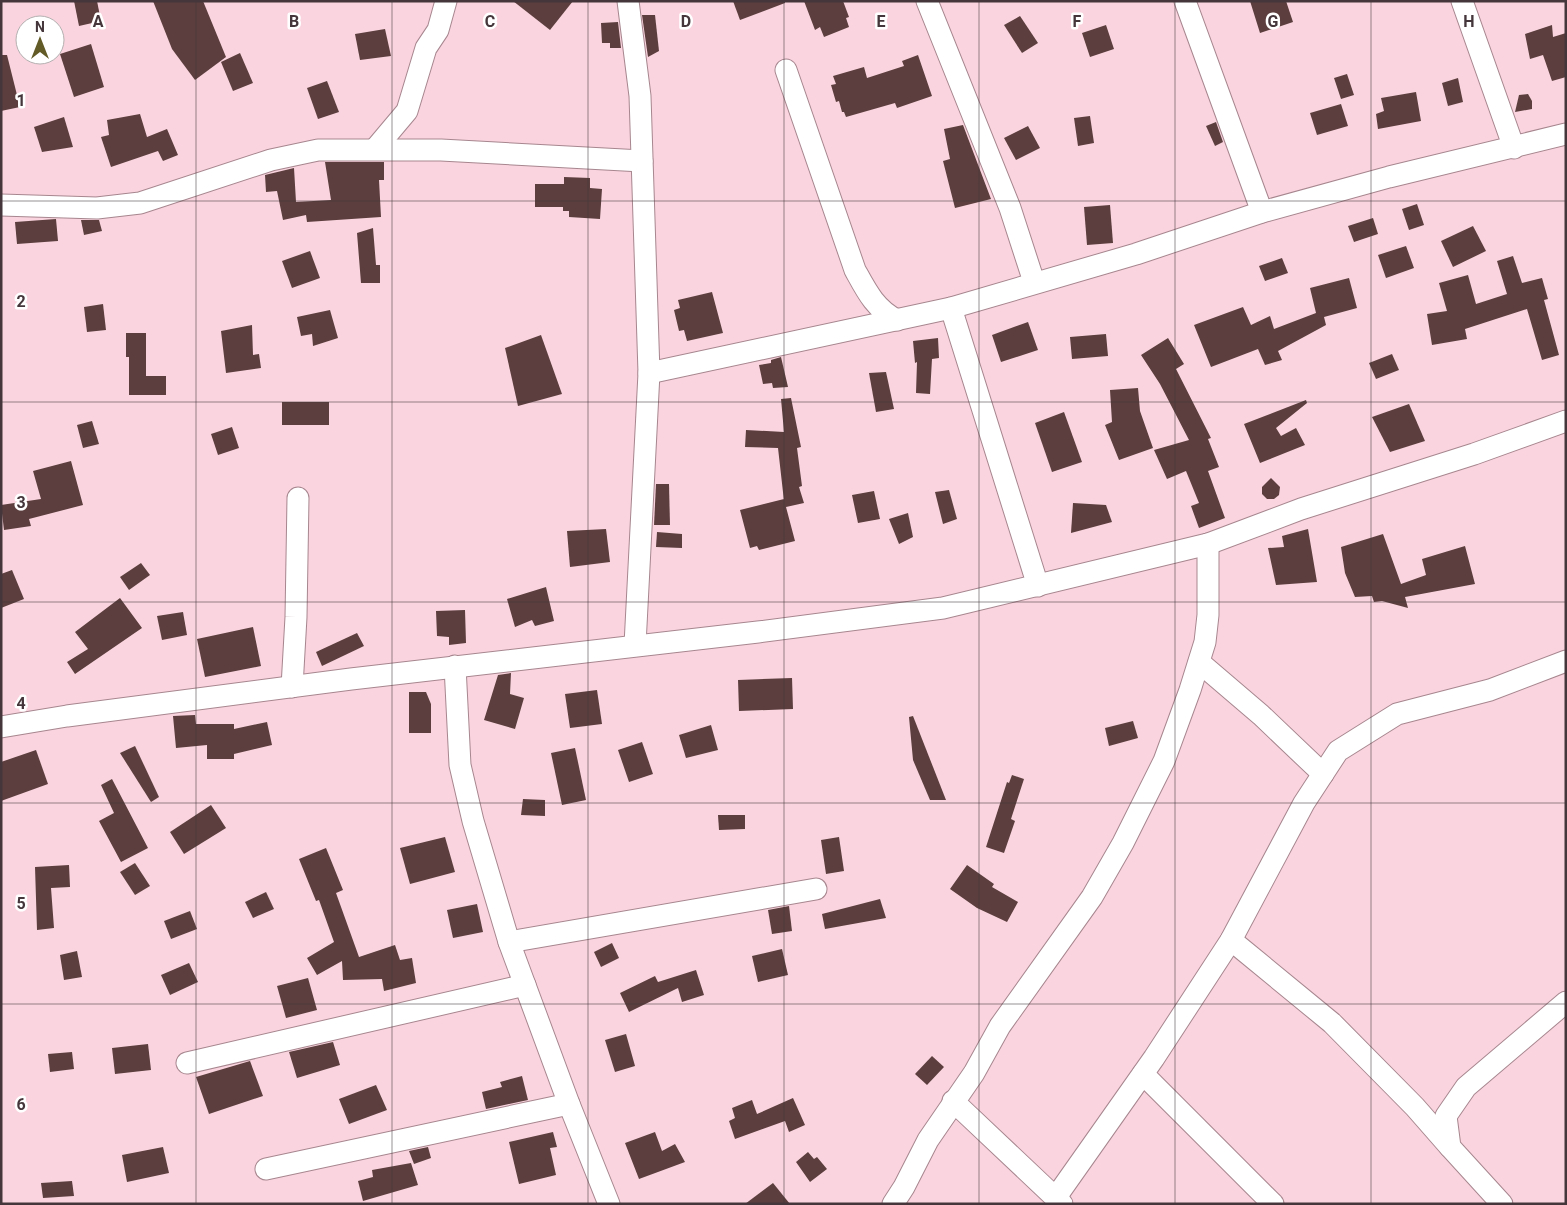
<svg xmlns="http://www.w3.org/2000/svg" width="1567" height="1205" viewBox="0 0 1567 1205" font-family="Roboto,sans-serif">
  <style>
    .building { fill: #5c3e3e }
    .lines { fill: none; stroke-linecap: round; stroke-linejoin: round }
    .minor-casing { stroke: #a7868f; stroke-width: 23 }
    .minor { stroke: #fff; stroke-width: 21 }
    .grid { fill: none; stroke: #44363a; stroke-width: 1; stroke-opacity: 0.55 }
    .grid-label { font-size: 16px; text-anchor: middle; font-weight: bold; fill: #44363a; stroke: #fff; stroke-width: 5; stroke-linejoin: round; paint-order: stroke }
  </style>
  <rect width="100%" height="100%" fill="#fad5df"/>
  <g class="building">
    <path d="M74 1H97L101 21 79 26Z"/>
    <path d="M153 1H203L226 57 195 80 172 49Z"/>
    <path d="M513 1H573L550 30Z"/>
    <path d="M733 1H785V3L740 20Z"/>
    <path d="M804 1H843L849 17 846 18 849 27 824 37 820 27 815 30Z"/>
    <path d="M1250 1H1286L1293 22 1260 33Z"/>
    <path d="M642 15H655L659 51 648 57Z"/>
    <path d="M1020 16 1038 43 1022 53 1004 25Z"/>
    <path d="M618 22 621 48H610V43H602L601 23Z"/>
    <path d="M1106 25 1114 49 1090 57 1082 33Z"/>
    <path d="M1552 25 1553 37 1566 33V77L1552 81 1543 55 1530 59 1525 34Z"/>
    <path d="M385 29 391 56 360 60 355 34Z"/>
    <path d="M91 44 104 87 74 97 60 54Z"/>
    <path d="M240 53 253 83 233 91 221 62Z"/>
    <path d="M1 55H7L20 107 1 111Z"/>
    <path d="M918 55 932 96 897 108 895 103 846 117 844 112H842L839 101 836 102 831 85 836 84 833 76 864 67 867 78 904 66 902 61Z"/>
    <path d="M1347 74 1354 95 1341 99 1334 78Z"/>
    <path d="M1458 78 1463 102 1448 106 1442 83Z"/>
    <path d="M327 81 339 112 318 119 307 88Z"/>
    <path d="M1416 92 1421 121 1378 129 1376 114 1384 111 1381 98Z"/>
    <path d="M1528 94 1532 101V109L1515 112 1519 95Z"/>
    <path d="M1341 104 1348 126 1317 135 1310 113Z"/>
    <path d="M140 114 147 137 167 129 178 155 163 161 158 151 111 167 101 137 109 135 107 120Z"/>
    <path d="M1090 116 1094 143 1078 146 1074 118Z"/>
    <path d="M64 117 73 147 42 152 34 127Z"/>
    <path d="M1216 122 1223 142 1215 146 1206 126Z"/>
    <path d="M963 125 991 199 955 208 943 161 950 159 944 129Z"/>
    <path d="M1028 126 1040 148 1016 160 1004 138Z"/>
    <path d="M325 162H384V180H379L381 217 307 222 306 215 283 220 277 191 266 192 265 175 294 168 296 202 331 200Z"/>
    <path d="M564 177 590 178V188L602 189 600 219 569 217V211H563V207H535V184H564Z"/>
    <path d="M1417 204 1424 225 1409 230 1402 209Z"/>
    <path d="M1110 205 1113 243 1087 245 1084 207Z"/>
    <path d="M1373 218 1378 234 1354 242 1348 226Z"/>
    <path d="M56 219 58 241 17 244 15 222Z"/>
    <path d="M81 220H99L102 231 84 235Z"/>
    <path d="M1473 226 1486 251 1453 267 1441 241Z"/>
    <path d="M373 228 376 265H380V283H361L357 233Z"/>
    <path d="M1406 246 1414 268 1386 278 1378 255Z"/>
    <path d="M310 251 320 278 292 288 282 261Z"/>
    <path d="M1513 256 1522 283 1542 278 1548 299 1544 300 1559 355 1542 360 1527 309 1465 329 1467 339 1432 345 1427 314 1447 311 1439 283 1468 275 1476 304 1507 294 1497 261Z"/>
    <path d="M1282 258 1288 273 1265 281 1259 266Z"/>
    <path d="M1349 278 1357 308 1324 317 1326 325 1278 351 1282 360 1265 365 1258 349 1211 367 1194 325 1243 307 1251 325 1270 316 1274 329 1316 313 1310 288Z"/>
    <path d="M712 292 723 333 687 341 684 330 679 331 674 310 680 308 678 300Z"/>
    <path d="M103 304 106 330 87 332 84 307Z"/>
    <path d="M330 310 338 338 313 346 312 334 301 336 297 317Z"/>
    <path d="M1028 322 1038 350 1001 362 992 335Z"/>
    <path d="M252 325 253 355 259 354 261 368 226 373 221 331Z"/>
    <path d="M126 333H146V376H166V395H129V357H126Z"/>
    <path d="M1106 334 1108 356 1072 359 1070 337Z"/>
    <path d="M541 335 562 394 518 406 505 348Z"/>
    <path d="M938 338 939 358 932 359 930 394 916 393 917 362 915 363 913 341Z"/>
    <path d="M1168 338 1184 364 1176 369 1211 438 1208 439 1219 467 1208 471 1225 518 1199 528 1191 506 1199 503 1186 471 1167 479 1154 450 1189 440 1160 384 1141 355Z"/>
    <path d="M1392 354 1399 370 1376 379 1369 363Z"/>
    <path d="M781 357 788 387 773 388 772 383 763 384 759 365 771 363V360Z"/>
    <path d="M886 372 894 409 876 412 869 373Z"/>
    <path d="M1138 388 1140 411 1153 448 1119 460 1105 425 1112 422 1110 390Z"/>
    <path d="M791 398 801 447 797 448 802 486 799 487 804 503 786 507 795 541 759 550 757 546 750 548 740 510 784 499V501L778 448 745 447 746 430 784 432 781 399Z"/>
    <path d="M1306 400 1307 403 1276 428 1281 436 1296 428 1305 445 1260 463 1244 424Z"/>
    <rect x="282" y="402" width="47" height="23"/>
    <path d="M1409 404 1425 441 1390 452 1372 417Z"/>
    <path d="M1064 412 1082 462 1052 472 1035 423Z"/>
    <path d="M92 421 99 444 83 448 77 425Z"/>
    <path d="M232 427 239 448 218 455 211 434Z"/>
    <path d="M71 461 83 505 29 519 31 526 4 530 1 505 41 499 33 471Z"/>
    <path d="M1271 478 1280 487 1279 495 1274 499H1267L1262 494V487Z"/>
    <path d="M656 484H669L670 525H654Z"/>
    <path d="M949 490 957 519 943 524 935 492Z"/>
    <path d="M874 491 880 519 858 523 852 495Z"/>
    <path d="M1073 503 1106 505 1112 522 1071 533Z"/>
    <path d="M908 513 913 537 899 544 889 519Z"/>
    <path d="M606 529 610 562 570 567 567 531Z"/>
    <path d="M1308 529 1317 582 1276 585 1268 548 1284 547 1282 536Z"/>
    <path d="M657 532 682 534V548L656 547Z"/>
    <path d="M1383 534 1401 584 1426 575 1422 559 1465 546 1475 584 1405 597 1408 608 1382 601 1374 602 1372 596 1355 597 1345 573 1341 547Z"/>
    <path d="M141 563 150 575 129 590 120 577Z"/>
    <path d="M12 570 24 599 1 608V574Z"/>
    <path d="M546 587 554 621 535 626 532 620 515 627 507 599Z"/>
    <path d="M120 598 142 628 75 674 67 662 88 649 75 632Z"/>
    <path d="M465 610 466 643 449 645V637L437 636 436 611Z"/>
    <path d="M183 612 187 635 162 640 157 616Z"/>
    <path d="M253 627 261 666 205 677 197 639Z"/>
    <path d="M357 633 364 646 322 666 316 652Z"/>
    <path d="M511 673 510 694 524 698 515 729 484 720 498 675Z"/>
    <path d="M792 678 793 709 739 711 738 680Z"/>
    <path d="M597 690 602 724 570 728 565 694Z"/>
    <path d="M409 692H426L431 704V733H409Z"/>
    <path d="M195 715 196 724H234V729L267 722 272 745 234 754V759H207V745L176 748 173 716Z"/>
    <path d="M913 716 946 800H930L913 760 909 717Z"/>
    <path d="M1133 721 1138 738 1109 746 1105 728Z"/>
    <path d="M711 725 718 750 686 758 679 735Z"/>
    <path d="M642 742 653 774 629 782 618 750Z"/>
    <path d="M135 746 159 797 151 802 120 753Z"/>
    <path d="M575 748 586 800 562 805 551 753Z"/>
    <path d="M36 750 48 784 1 801V762Z"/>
    <path d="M1012 775 1024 779 1011 819 1015 821 1004 853 986 847 1007 782 1009 783Z"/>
    <path d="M112 779 148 848 121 862 99 821 114 813 101 785Z"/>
    <path d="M523 799 545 800V816L521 815Z"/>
    <path d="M211 805 226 828 184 854 170 832Z"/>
    <path d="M718 815H745V829L719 830Z"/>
    <path d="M445 837 455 872 410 884 400 848Z"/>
    <path d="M839 837 844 871 826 874 821 840Z"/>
    <path d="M326 848 343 890 336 893 359 957 395 945 400 960 412 958 416 983 384 991 382 979 343 980 342 961 317 975 307 958 334 942 319 900 316 901 299 859Z"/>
    <path d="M135 863 150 886 135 895 120 872Z"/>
    <path d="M69 865 70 887 51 888 54 928 37 930 35 867Z"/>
    <path d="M967 865 994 884 992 887 1018 902 1007 922 977 908 950 889Z"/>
    <path d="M266 892 274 909 253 918 245 902Z"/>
    <path d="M880 899 886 918 825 929 822 914Z"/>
    <path d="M477 904 483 932 453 938 447 910Z"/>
    <path d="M789 906 792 931 772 934 768 910Z"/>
    <path d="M190 911 197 929 171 939 164 921Z"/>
    <path d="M612 943 619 958 601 967 594 952Z"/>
    <path d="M782 949 788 975 758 982 752 956Z"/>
    <path d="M77 951 82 977 64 980 60 955Z"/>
    <path d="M189 963 198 982 170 995 161 975Z"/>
    <path d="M696 970 704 995 682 1002 678 988 629 1012 620 993 655 976 658 982Z"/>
    <path d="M308 978 317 1010 286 1018 277 986Z"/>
    <path d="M626 1034 635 1066 615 1072 605 1040Z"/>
    <path d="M333 1042 340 1065 297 1078 289 1052Z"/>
    <path d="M148 1044 151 1070 115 1074 112 1048Z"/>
    <path d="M72 1052 74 1069 50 1072 48 1054Z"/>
    <path d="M932 1056 944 1067 927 1085 915 1074Z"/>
    <path d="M250 1061 263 1096 209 1114 196 1077Z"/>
    <path d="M522 1076 528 1100 486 1109 482 1092 502 1087 500 1082Z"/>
    <path d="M376 1085 387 1110 349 1124 339 1099Z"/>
    <path d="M793 1098 805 1125 789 1132 785 1121 735 1139 729 1121 735 1118 732 1108 752 1100 757 1114Z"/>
    <path d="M553 1132 557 1147 550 1148 556 1175 519 1184 509 1142Z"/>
    <path d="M655 1132 662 1151 675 1144 685 1162 639 1179 625 1143Z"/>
    <path d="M163 1147 169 1173 127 1182 122 1155Z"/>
    <path d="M428 1147 431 1158 414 1164 409 1151Z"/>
    <path d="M808 1152 814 1159 817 1157 827 1169 810 1182 796 1162Z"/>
    <path d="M411 1163 418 1185 363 1201 358 1181 373 1177 372 1170Z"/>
    <path d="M72 1181 74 1196 43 1198 41 1183Z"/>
    <path d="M773 1183 790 1204H745Z"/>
  </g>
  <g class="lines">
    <g class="minor-casing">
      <g id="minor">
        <path d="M628 1 640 96 649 373 635 645"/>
        <path d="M927 1 1010 208 1034 282"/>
        <path d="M1185 1 1262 212"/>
        <path d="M1462 1 1514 148"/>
        <path d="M786 70 855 270C866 290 875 309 897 320"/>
        <path d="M375 149 407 111 426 48 438 30 446 1"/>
        <path d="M1 205 97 208 140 203 271 160 318 150H441L642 161"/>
        <path d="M951 308 1038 586"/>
        <path d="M649 373 951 308 1136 254 1262 212 1389 177 1566 134"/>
        <path d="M1199 662 1261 715 1323 774"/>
        <path d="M455 666 460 765 473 821 509 942 569 1104 609 1204"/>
        <path d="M292 687 296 617 298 498"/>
        <path d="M1 727 67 716 351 679 758 632 943 608 1208 544 1301 509 1474 454 1566 421"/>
        <path d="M1231 940 1332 1023 1415 1107 1450 1147"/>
        <path d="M509 942 816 889"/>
        <path d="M187 1063 525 985"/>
        <path d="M1143 1074 1273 1204"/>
        <path d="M953 1101 1062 1204"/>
        <path d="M266 1169 569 1104"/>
        <path d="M1056 1197 1154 1058 1231 940 1304 803 1338 751 1397 714 1490 690 1566 661"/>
        <path d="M893 1204 904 1187 928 1140 974 1073 1000 1026 1092 897 1123 843 1164 761 1190 690 1205 642 1208 615V544"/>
        <path d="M1502 1204 1450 1147 1446 1116 1466 1087 1566 1002"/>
      </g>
    </g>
    <use href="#minor" class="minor"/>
  </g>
  <path class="grid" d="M196 1V1204M392 1V1204M588 1V1204M784 1V1204M979 1V1204M1175 1V1204M1371 1V1204M1 201H1566M1 402H1566M1 602H1566M1 803H1566M1 1004H1566"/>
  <g class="grid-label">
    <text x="98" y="27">A</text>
    <text x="294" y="27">B</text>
    <text x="490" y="27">C</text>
    <text x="686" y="27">D</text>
    <text x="881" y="27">E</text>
    <text x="1077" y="27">F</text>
    <text x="1273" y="27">G</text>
    <text x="1469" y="27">H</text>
    <text x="21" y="106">1</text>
    <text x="21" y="307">2</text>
    <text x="21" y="508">3</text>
    <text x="21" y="709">4</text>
    <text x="21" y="909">5</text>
    <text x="21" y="1110">6</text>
  </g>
  <rect width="1567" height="1205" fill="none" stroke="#44363a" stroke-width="5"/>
  <g transform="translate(40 40)"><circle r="24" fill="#ffffff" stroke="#b4afb0"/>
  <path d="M0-4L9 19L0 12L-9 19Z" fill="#625b28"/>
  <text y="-8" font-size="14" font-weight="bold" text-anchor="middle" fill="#44363a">N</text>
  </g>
</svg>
